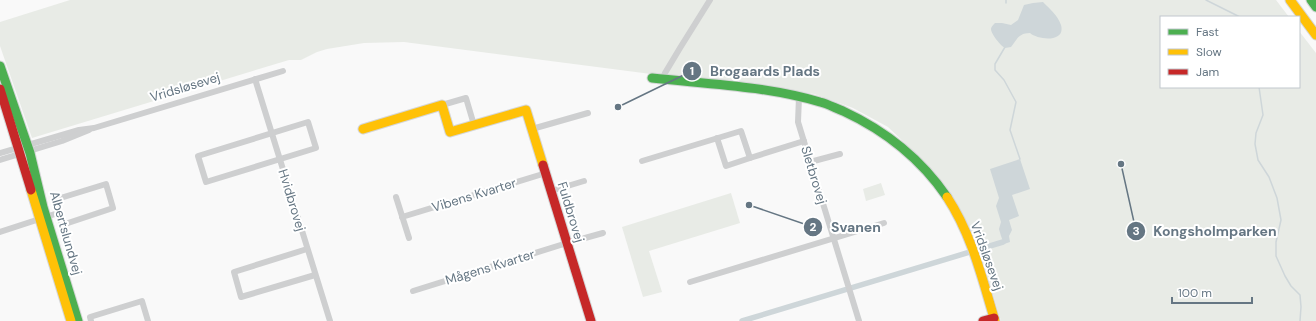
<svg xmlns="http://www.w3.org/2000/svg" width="1316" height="321" viewBox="0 0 1316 321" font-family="'DM Sans',sans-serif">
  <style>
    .green { fill: #e8ebe6 }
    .water { fill: #ced6d9 }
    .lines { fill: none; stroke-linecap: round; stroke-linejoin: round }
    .stream { stroke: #ced6d9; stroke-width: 1.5 }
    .canal { stroke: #ced6d9; stroke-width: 5.5 }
    .fast-casing { stroke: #d5d6d7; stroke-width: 11 }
    .slow-casing { stroke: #d5d6d7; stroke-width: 11 }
    .jam-casing { stroke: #d5d6d7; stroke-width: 11 }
    .street { stroke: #cecfd0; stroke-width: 6 }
    .fast { stroke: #4caf50; stroke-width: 9 }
    .slow { stroke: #ffc107; stroke-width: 9 }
    .jam { stroke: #c62828; stroke-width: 9 }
    .labels { text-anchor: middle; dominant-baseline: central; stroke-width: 4; stroke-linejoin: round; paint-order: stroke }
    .street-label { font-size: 13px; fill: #657683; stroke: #fff }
    .leader { fill: none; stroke: #657683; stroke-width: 1.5 }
    .callout-dot { fill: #657683; stroke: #fff; stroke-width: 1.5 }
    .mark-label { font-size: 12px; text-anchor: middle; font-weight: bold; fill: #fff }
    .callout-label { font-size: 14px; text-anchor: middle; font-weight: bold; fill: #657683; stroke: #fff; stroke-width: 4; stroke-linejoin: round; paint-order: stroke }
  </style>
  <rect width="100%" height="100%" fill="#f9f9f9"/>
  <g class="green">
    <path d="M70 0H1276L1289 17H1161V87H1299V31L1316 53V321H1001L978 244 960 210 939 179 911 149 888 127 853 108 814 94 778 88 651 74 404 42 364 43 327 49 317 52 301 60H289L32 138 0 46V22Z"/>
    <path d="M881 183 885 195 866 201 863 189Z"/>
    <path d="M731 193 740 223 649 251 662 292 643 297 622 227Z"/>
  </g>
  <g class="water">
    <path d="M1043 2C1050 9 1058 16 1061 25 1066 43 1038 40 1030 33 1019 33 1017 39 1011 47L1005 48C1001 46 991 34 991 29 991 27 993 25 995 23H1002L1011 25 1018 20 1024 5 1033 3Z"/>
    <path d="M1020 159 1030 189 1012 195 1019 216 1009 220 1012 230 1009 236 1010 242 1004 244 1001 236 999 229 1001 222 996 206 999 198 990 169Z"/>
  </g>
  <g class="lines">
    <g class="stream">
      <path d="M1206 0 1240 17"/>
      <path d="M1006 3V0"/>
      <path d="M1005 47 995 64V70L1004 80 1016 102 1010 130 1020 159"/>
      <path d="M1259 87 1263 115 1256 133 1255 144 1258 160 1269 177 1277 198 1281 220 1276 242V256L1285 276 1291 286 1300 295 1301 307 1300 321"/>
    </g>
    <path class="canal" d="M742 321 1003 242"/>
    <g class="fast-casing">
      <g id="fast">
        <path d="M1311 0 1316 7"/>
        <path d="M0 66 30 153 43 207 78 321"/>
        <path d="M652 78C708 84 766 86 820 102 828 104 835 108 843 111 884 130 921 159 947 197"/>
      </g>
    </g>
    <g class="slow-casing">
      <g id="slow">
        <path d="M1290 0 1316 35"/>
        <path d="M363 129 442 105 450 132 526 110 543 165"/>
        <path d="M31 190 71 321"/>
        <path d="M947 197C972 235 982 278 995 321"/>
      </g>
    </g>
    <g class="jam-casing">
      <g id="jam">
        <path d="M0 89 31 190"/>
        <path d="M543 165 591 321"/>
        <path d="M983 321 994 318"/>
      </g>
    </g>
    <g class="street">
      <path d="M255 79 330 321"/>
      <path d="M663 79 665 73 680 48 710 0"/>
      <path d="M799 97 798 122 859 321"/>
      <path d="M442 105 466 98 474 125"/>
      <path d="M308 122 316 148 206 182 198 156Z"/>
      <path d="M532 129 588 113"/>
      <path d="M717 138 726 166 750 158"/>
      <path d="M0 153 79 130 94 128 283 71"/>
      <path d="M0 160 62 141 89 130"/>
      <path d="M642 161 741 131 750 158 804 141"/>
      <path d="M810 162 840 154"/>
      <path d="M106 184 113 208 62 225 54 200Z"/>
      <path d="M551 191 584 181"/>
      <path d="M396 197 409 238"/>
      <path d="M402 217 546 173"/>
      <path d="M0 232 58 213"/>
      <path d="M307 249 234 272 241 297 315 275"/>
      <path d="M690 282 884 223"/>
      <path d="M413 291 567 243 603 233"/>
      <path d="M91 321 90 317 142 301 148 321"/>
    </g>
    <use href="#fast" class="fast"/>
    <use href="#slow" class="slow"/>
    <use href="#jam" class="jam"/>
  </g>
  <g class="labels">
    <g class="street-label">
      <text transform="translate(185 87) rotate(-17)">Vridsløsevej</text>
      <text transform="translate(814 175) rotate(73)">Sletbrovej</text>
      <text transform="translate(474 195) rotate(-17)">Vibens Kvarter</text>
      <text transform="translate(292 200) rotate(73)">Hvidbrovej</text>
      <text transform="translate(571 212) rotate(73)">Fuldbrovej</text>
      <text transform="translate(66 233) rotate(74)">Albertslundvej</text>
      <text transform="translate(987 256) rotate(70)">Vridsløsevej</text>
      <text transform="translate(490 267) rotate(-17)">Mågens Kvarter</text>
    </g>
  </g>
  <path class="leader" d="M618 107L692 71M749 205L813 227M1121 164L1136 231"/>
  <g class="callout-dot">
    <circle cx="618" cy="107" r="4"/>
    <circle cx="749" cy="205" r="4"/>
    <circle cx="1121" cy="164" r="4"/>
    <circle cx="692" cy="71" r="10"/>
    <circle cx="813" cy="227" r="10"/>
    <circle cx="1136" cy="231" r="10"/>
  </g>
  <g class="mark-label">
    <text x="692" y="75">1</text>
    <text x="813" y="231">2</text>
    <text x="1136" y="235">3</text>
  </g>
  <g class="callout-label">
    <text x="765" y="76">Brogaards Plads</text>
    <text x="856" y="232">Svanen</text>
    <text x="1215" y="236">Kongsholmparken</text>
  </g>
  <rect x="1160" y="16" width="140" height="72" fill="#ffffff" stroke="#c1c8cd"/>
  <rect x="1168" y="29" width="20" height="6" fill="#4caf50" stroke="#c1c8cd"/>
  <text x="1196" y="36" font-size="12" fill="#657683">Fast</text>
  <rect x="1168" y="49" width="20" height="6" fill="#ffc107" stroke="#c1c8cd"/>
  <text x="1196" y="56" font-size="12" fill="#657683">Slow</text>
  <rect x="1168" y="69" width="20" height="6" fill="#c62828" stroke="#c1c8cd"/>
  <text x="1196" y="76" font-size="12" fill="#657683">Jam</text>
  <path d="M1172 297v6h80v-6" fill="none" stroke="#657683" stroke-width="2"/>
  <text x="1178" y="297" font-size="12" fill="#657683" stroke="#ffffff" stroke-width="3" paint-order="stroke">100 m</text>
</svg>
